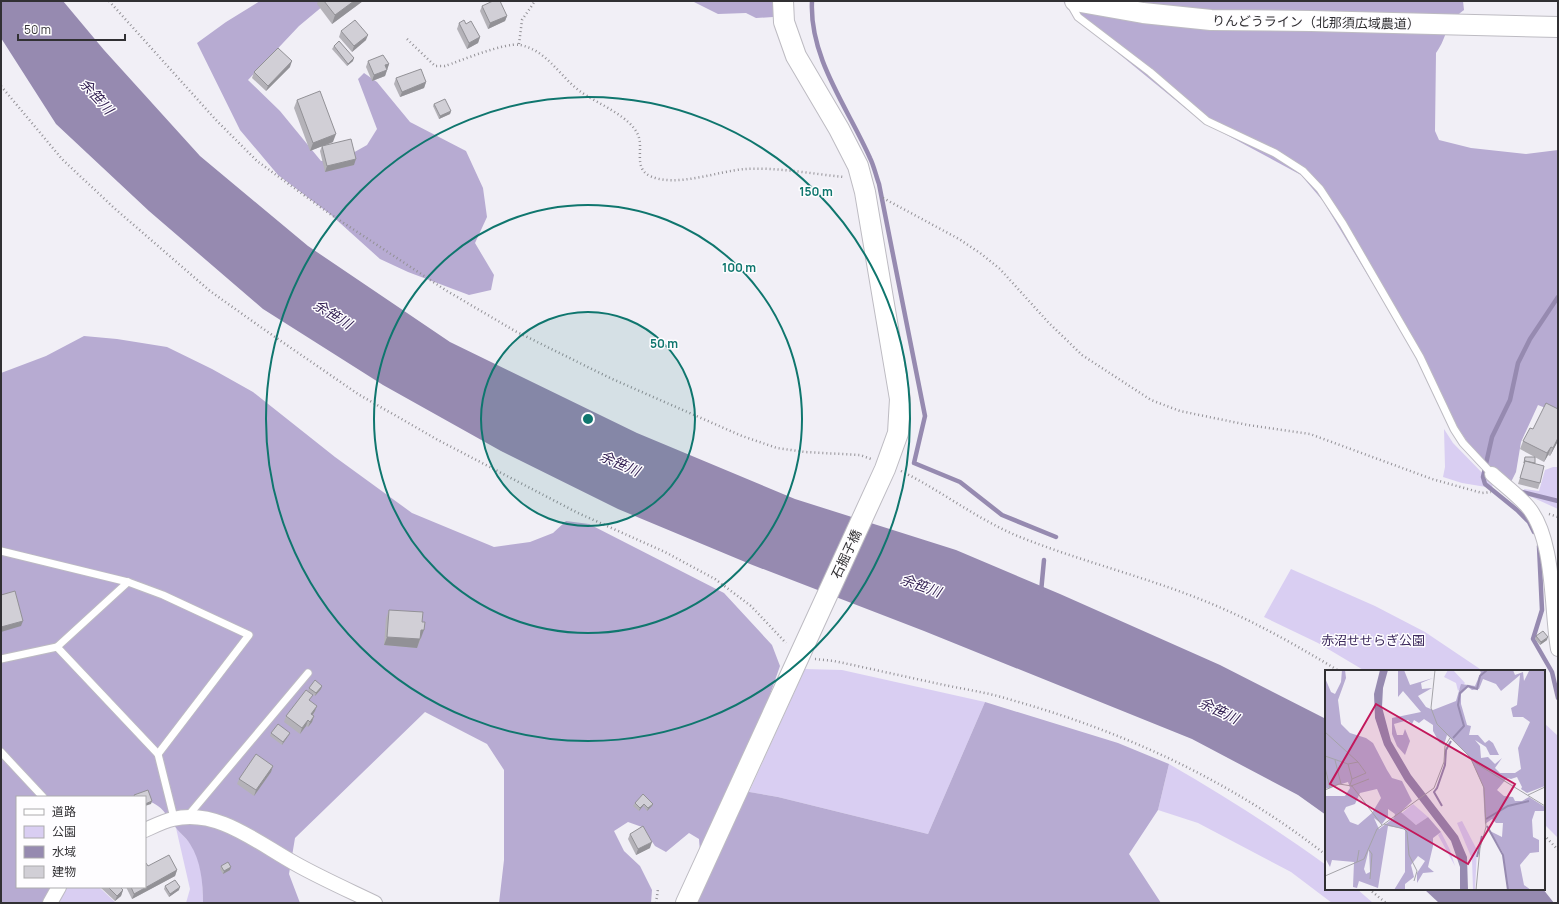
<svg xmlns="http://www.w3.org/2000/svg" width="1559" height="904" viewBox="0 0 1559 904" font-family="Manrope,'Noto Sans JP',sans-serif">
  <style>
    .green { fill: #d9cef2 }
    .forest { fill: #b7abd2 }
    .water { fill: #968ab0 }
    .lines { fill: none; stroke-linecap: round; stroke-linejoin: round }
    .stream { stroke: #968ab0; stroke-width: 4.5 }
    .lane-casing { stroke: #bdbbc2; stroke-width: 9 }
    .street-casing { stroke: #bdbbc2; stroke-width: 16 }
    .secondary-casing { stroke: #bdbbc2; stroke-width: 22 }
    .path { stroke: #939196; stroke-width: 2.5; stroke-dasharray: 1 3; stroke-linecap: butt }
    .lane { stroke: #fff; stroke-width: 7 }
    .street { stroke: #fff; stroke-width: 14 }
    .secondary { stroke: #fff; stroke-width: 20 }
    .wall { fill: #b4b2b8 }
    .shaded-wall { fill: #929196 }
    .building { fill: #d1cfd6; stroke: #929196 }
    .ring { fill: none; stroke: #0f766e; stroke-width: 2 }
    .labels { text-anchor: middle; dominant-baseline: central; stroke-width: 3; stroke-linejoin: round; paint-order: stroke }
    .street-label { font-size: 13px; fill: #313033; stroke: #fefdff }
    .park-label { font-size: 13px; fill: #3d2a5d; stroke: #fefdff }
    .water-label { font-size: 14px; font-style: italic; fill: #362355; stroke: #fefdff }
    .inset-river { fill: none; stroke: #968ab0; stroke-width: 2 }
    .inset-road { fill: none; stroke: #a4a3a8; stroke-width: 1 }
    .view { fill: #c2185b; fill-opacity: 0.15; stroke: #c2185b; stroke-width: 2 }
    .inset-edge { fill: none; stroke: #313033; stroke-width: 2 }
    .centre { fill: #0f766e; stroke: #fefdff; stroke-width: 2 }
    .ring-label { font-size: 12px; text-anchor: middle; font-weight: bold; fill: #0f766e; stroke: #fefdff; stroke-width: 3; stroke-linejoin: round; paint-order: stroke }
  </style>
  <rect width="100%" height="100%" fill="#f1eff6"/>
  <g class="green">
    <path d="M1444 429 1453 443 1493 484 1492 488 1462 483 1443 477 1445 467Z"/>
    <path d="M1553 467H1558V509L1525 494 1524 489 1539 491 1545 470Z"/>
    <path d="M1291 569 1375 606 1425 632 1483 671H1365L1318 643 1264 617Z"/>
    <path d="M805 669 842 670 985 702 928 834 778 797 749 792Z"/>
    <path d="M1544 723 1558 736V838L1544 824Z"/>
    <path d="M1169 764C1223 795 1275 828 1326 865V889H1357L1373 903H1332L1291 872 1198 823 1158 810Z"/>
    <path d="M176 828C180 833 185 837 189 842 202 859 203 883 203 903H186L190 889Z"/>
    <path d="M64 887H99L116 903H55Z"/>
  </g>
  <g class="forest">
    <path d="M260 1H329L299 26 248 80 280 111 321 161 344 158 367 145 377 129 358 79 364 73 377 82 410 122 466 151 483 188 487 217 475 243 494 275 491 290 469 295 408 272 380 259 330 214 278 175 240 130 197 43 226 22Z"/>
    <path d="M692 1H774L773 17 756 18 746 13 718 14Z"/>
    <path d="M1063 1H1463L1464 10C1443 25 1449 35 1436 53L1435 131 1439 140 1471 148 1526 154 1558 150V413L1538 405 1521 442 1516 472 1511 482 1481 462 1458 428 1420 350 1399 327 1323 201 1301 175 1201 121 1074 17Z"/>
    <path d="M84 336 117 339 167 347 212 369 253 392 335 457 412 513 494 547 530 542 553 533 566 521 589 524 724 593 772 645 780 666 752 746 732 789 778 797 928 834 985 702 1118 743 1169 764 1158 810 1129 854 1161 903H691L702 878 699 839 689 833 666 852 655 846 642 827 628 822 614 831 624 851 640 866 652 890 651 903H499L504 860V770L487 744 425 712 295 838 289 874 300 903 258 902 203 903C203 883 201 861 190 844 186 837 178 832 174 825 164 812 162 805 145 800V797H17V887H53L43 903H1V373L46 356Z"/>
  </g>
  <g class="water">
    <path d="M1 1H63L104 50 200 156 308 246 450 342 637 433 795 499 956 550 1060 594 1220 665 1326 719V815L1298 795 1192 739 924 631 750 564 618 509 501 451 383 385 263 309 149 211 56 124 1 38Z"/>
    <path d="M1424 889H1543L1554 903H1439Z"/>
  </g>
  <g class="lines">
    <g class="stream">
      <path d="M812 1C809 58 848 108 870 158 874 166 876 176 879 184L925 416 914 463 960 482 1002 515 1056 537"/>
      <path d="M1518 491 1558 501"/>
      <path d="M1534 532 1529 522 1517 510 1485 484 1483 477 1492 437 1510 400 1518 363 1530 339 1558 297"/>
      <path d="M1539 546 1542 610 1533 639 1552 672 1558 698"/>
      <path d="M1041 592 1044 560"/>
    </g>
    <g class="lane-casing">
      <g id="lane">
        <path d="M1070 3 1078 17 1150 72 1207 121 1275 153 1303 171 1320 189 1343 224 1420 357 1454 429 1463 443 1492 474"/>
        <path d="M1 551 128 582 163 595 249 635 158 754"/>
        <path d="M57 647 158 754 174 818"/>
        <path d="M1 659 57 647 128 582"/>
        <path d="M1 752 43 797"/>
        <path d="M187 817 308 673"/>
      </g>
    </g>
    <g class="street-casing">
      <g id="street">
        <path d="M1492 474C1504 485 1518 495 1528 507 1555 539 1551 608 1558 649"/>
        <path d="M145 830C154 826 164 821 173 819 218 808 259 844 296 864 321 878 348 890 375 903"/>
        <path d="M50 903 59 887"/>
      </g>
    </g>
    <g class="secondary-casing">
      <g id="secondary">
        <path d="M1075 1 1143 13 1211 20 1311 21 1558 27"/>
        <path d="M686 903 885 469 898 433 900 399 865 192 858 166 839 129 796 56 784 22 783 1"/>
      </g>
    </g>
    <g class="path">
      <path d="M109 1 216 120 257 161 330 214 447 291 515 331 610 378 742 436 777 448 805 452 860 455 871 459"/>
      <path d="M407 39 435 66H445C460 61 505 42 520 45 547 50 560 77 581 92 598 104 630 116 638 135 644 148 633 168 650 176 676 188 718 171 745 169 777 167 813 174 844 177"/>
      <path d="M519 44 522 20 535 1"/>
      <path d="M1 86 62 159 113 207 210 291 262 328 358 394 438 440 578 513 665 552 715 579 751 606 786 643"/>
      <path d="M883 198 959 239 980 253 1000 269 1048 322 1082 355 1151 400 1180 411 1248 425 1310 434 1432 479 1482 493 1491 492"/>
      <path d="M901 471C942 491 978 520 1020 537 1085 563 1155 579 1219 607 1261 625 1301 648 1339 671"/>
      <path d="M1549 514 1558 517"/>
      <path d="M815 659 834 661C872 669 911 678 949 686 969 690 989 693 1008 699 1123 731 1232 781 1326 855"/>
      <path d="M1544 835 1558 850"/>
      <path d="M1369 889 1386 903"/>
      <path d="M656 903 658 889"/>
    </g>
    <use href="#lane" class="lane"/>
    <use href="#street" class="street"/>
    <use href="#secondary" class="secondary"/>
  </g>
  <g class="wall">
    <path d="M318 1H363L332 24 317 4Z"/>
    <path d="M482 6 507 16 505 21 488 29 480 11Z"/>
    <path d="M459 23 466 24 480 37 478 43 467 49 457 29Z"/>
    <path d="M341 31 366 40 352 52 339 37Z"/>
    <path d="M334 46 353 61 347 66 332 49Z"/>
    <path d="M368 61 389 64 385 76 372 81 366 67Z"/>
    <path d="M290 67 266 91 252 78 254 72Z"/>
    <path d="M396 78 426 82 424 88 400 97 394 84Z"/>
    <path d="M297 100 333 142 326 145 354 165 325 172 320 151 322 146 310 151 294 108Z"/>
    <path d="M434 104 451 111 450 114 439 119 433 106Z"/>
    <path d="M1558 409V441L1550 456 1548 455 1544 462 1520 449 1523 441 1533 429Z"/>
    <path d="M1525 457 1535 463 1540 483 1538 489 1518 484 1524 465V460Z"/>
    <path d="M389 610 421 638 417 648 384 645 386 618Z"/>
    <path d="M1536 636 1547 640 1540 645 1535 639Z"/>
    <path d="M322 686 321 689 315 696 308 691 309 688Z"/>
    <path d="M311 701 315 711 313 715 314 716 312 722 308 727 306 726 300 734 284 722 286 716Z"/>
    <path d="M271 733 289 735 282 745 270 736Z"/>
    <path d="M273 766 271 772 254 796 237 784 239 779Z"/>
    <path d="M635 803 653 804 652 806 647 811 643 806 639 811 633 806Z"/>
    <path d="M630 834 650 848 636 855 628 839Z"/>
    <path d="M148 866 177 870 175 876 132 899 126 887H145Z"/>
    <path d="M221 866 231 867 230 870 223 874 220 869Z"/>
    <path d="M165 886 179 890 169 897 164 889Z"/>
    <path d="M100 887H120L123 890 121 896 115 901Z"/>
  </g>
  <g class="shaded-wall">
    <path d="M354 1H363L332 24 335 15Z"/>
    <path d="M507 16 505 21 488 29 490 23Z"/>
    <path d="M368 35 366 40 352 52 354 46Z"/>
    <path d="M480 37 478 43 467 49 469 43Z"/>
    <path d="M354 58 353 61 347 66 348 64Z"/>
    <path d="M292 61 290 67 266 91 268 86Z"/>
    <path d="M389 64 387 70 385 65Z"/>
    <path d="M387 70 385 76 372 81 374 75Z"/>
    <path d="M426 82 424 88 400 97 402 92Z"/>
    <path d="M451 111 450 114 439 119 440 116Z"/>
    <path d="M336 134 333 142 310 151 313 143Z"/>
    <path d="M356 159 354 165 325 172 327 166Z"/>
    <path d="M1558 438V441L1550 456 1553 448Z"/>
    <path d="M1551 447 1548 455 1544 462 1547 453Z"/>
    <path d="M23 621 21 626 1 632V627Z"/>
    <path d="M421 630H424L421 638H418Z"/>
    <path d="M387 637 420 639 417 648 384 645Z"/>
    <path d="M1548 637 1547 640 1540 645 1541 642Z"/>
    <path d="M322 686 321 689 315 696 316 693Z"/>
    <path d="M317 706 315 711 309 720 311 714Z"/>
    <path d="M314 716 312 722 308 727 310 722Z"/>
    <path d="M308 720 306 726 300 734 302 728Z"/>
    <path d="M290 733 289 735 282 745 283 742Z"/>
    <path d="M273 766 271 772 254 796 256 790Z"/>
    <path d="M152 801 151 804 145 806V804Z"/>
    <path d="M644 804 643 806 639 811 640 808Z"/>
    <path d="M653 804 652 806 647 811 648 808Z"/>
    <path d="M652 842 650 848 636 855 638 849Z"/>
    <path d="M231 867 230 870 223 874 224 871Z"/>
    <path d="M177 870 175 876 132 899 134 894Z"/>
    <path d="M180 887 179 890 169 897 170 894Z"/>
    <path d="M123 890 121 896 115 901 117 896Z"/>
  </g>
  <g class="building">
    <path d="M324 1H354L335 15Z"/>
    <path d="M493 1H500L507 16 490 23 482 6Z"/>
    <path d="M355 20 368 35 354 46 341 31Z"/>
    <path d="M464 20 466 24 471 21 480 37 469 43 459 23Z"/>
    <path d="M339 41 354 58 348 64 334 46Z"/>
    <path d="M278 48 292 61 268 86 254 72Z"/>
    <path d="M383 55 389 64 385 65 387 70 374 75 368 61Z"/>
    <path d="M421 69 426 82 402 92 396 78Z"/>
    <path d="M320 91 336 134 313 143 297 100Z"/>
    <path d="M445 99 451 111 440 116 434 104Z"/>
    <path d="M351 139 356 159 327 166 322 146Z"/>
    <path d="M1546 403 1558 409V438L1553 448 1551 447 1547 453 1523 441 1530 428 1533 429Z"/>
    <path d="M1525 457H1535V463L1525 461 1524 463Z"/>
    <path d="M1525 461 1544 466 1540 483 1520 478Z"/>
    <path d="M15 591 23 621 1 627V595Z"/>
    <path d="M389 610 423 612 422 622H425L424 630H421L420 639 387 637Z"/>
    <path d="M1543 631 1548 637 1541 642 1536 636Z"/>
    <path d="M315 680 322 686 316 693 309 688Z"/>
    <path d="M306 690 313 695 309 700 317 706 311 714 314 716 310 722 308 720 302 728 286 716Z"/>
    <path d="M278 724 290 733 283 742 271 733Z"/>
    <path d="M256 754 273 766 256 790 239 779Z"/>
    <path d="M148 790 152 801 145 804V797H135L134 795Z"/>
    <path d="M643 794 653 804 648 808 644 804 640 808 635 803Z"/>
    <path d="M643 826 652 842 638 849 630 834Z"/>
    <path d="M169 855 177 870 134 894 131 887H145V863H146L148 866Z"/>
    <path d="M228 862 231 867 224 871 221 866Z"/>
    <path d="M175 880 180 887 170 894 165 886Z"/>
    <path d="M108 887H120L123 890 117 896Z"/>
  </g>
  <circle cx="588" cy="419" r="107" fill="#0f766e" fill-opacity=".12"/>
  <g class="ring">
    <circle cx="588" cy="419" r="107"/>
    <circle cx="588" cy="419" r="214"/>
    <circle cx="588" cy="419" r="322"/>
  </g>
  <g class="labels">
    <g class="street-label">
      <text transform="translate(1316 22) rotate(1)">りんどうライン（北那須広域農道）</text>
      <text transform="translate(846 554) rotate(-65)">石掘子橋</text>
    </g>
    <g class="park-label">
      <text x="1373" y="640">赤沼せせらぎ公園</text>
    </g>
    <g class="water-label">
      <text transform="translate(97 96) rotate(48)">余笹川</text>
      <text transform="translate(333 314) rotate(32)">余笹川</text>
      <text transform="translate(620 463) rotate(24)">余笹川</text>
      <text transform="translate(921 585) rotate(20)">余笹川</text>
      <text transform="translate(1219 710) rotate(25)">余笹川</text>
    </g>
  </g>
  <g transform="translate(1325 670)">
    <rect width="220" height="220" fill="#f1eff6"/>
    <path d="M123 0H128L140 13 133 21 131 13 119 7ZM88 134 103 147 91 155 77 143ZM137 151 152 180 150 220H148L147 189 132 153ZM116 162 125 180 130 196 113 165Z" fill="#d9cef2"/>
    <path d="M17 0H20L21 8 13 30 16 54 25 63 41 68 48 73 62 100 67 108 77 111 87 131 76 142 91 155 103 147 116 162 108 168V176L103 197 109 202 98 203 92 213V203L100 191 93 186 86 195 89 207 80 214V220H69L80 202V159L63 156 53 218 34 211 32 218 28 217 29 192 7 190 5 197 0 188V126H20L25 118 23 112 0 119V8L6 22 10 24 16 12ZM52 119 56 128 47 143 33 155 25 152 19 141 21 137 30 134 35 123ZM63 139 70 144 69 148 54 159 49 148 57 154 63 146ZM44 179 45 202 41 204 39 199ZM73 0H79L85 15 108 8 96 13 97 19 107 18 93 26 101 37 108 40 131 31 136 14 150 16 156 2 153 0H188L190 5 198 2 199 11 204 1 220 0V116L202 123 196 119 197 117 192 107 186 109 182 108 172 120 179 126 188 127 190 131H197L204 127 220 137V141H210L207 150 208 167 214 170V182L205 183 195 195 199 215 206 220H183L178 183 165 161 177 167 178 153H171L167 149 160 154 158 116 145 87 122 65 119 75 114 72 108 61V55L99 49 94 53 89 50 87 54 83 50 69 54 72 65H78L80 59 85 71 80 85 72 76 67 64V48L96 42 78 21 73 27ZM195 5 192 35 186 38 188 47H198L205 52 193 78 196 99 190 103H175L170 98 177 88 170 94 163 87 156 88 155 76 150 70 161 77 165 85H174L168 73 164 70 160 73 153 65H144L146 56 142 55 136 34V24L143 17 147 20 154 19 158 9 171 14 176 21Z" fill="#b7abd2" fill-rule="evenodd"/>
    <path d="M55 0H63L58 18 57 37 66 71 86 105 133 166 142 187 143 220H135V197L126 171 80 111 59 75 50 48 49 24Z" fill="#968ab0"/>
    <path class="inset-river" d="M128 68 139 56 133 35 135 23 143 16 152 19 155 6 162 0M117 136 109 122 112 118 120 95 121 80 126 71M161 149 183 136 204 131M162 156 178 185 183 220M152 187 157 166"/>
    <path class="inset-road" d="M110 0 106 38 112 54 152 94 220 136M0 62 33 92 41 103 27 109M0 86 23 94 33 92M146 89 159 118 161 157 155 178 151 220M10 90 16 114M23 94 27 109 25 115M0 97 5 118M26 116 44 109M0 120 14 114 27 116 57 155M203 125 220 117M59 154 79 159 82 162 84 185 92 201 89 211M44 180 47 184 45 209M32 192 34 180M0 206 39 189 52 159 109 118 119 92 120 76 125 68"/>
    <path class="view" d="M51 34 190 114 143 194 5 114Z"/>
    <rect width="220" height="220" class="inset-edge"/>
  </g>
  <circle cx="588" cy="419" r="6" class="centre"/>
  <g class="ring-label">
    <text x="816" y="196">150 m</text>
    <text x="739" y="272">100 m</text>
    <text x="664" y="348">50 m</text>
  </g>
  <rect width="1559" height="904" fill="none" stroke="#313033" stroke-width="4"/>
  <rect x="16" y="796" width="130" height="92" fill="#fefdff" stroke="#acabad"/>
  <rect x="24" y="809" width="20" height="6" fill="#ffffff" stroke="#acabad"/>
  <text x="52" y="816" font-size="12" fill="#313033">道路</text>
  <rect x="24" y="826" width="20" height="12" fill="#d9cef2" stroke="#acabad"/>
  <text x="52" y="836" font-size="12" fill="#313033">公園</text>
  <rect x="24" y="846" width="20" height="12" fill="#968ab0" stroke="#acabad"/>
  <text x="52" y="856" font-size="12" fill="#313033">水域</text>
  <rect x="24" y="866" width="20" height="12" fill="#d1cfd6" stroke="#acabad"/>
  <text x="52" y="876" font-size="12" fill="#313033">建物</text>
  <path d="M18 34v6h107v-6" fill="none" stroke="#313033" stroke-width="2"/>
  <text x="24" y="34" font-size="12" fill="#313033" stroke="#fefdff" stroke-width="3" paint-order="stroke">50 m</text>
</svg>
